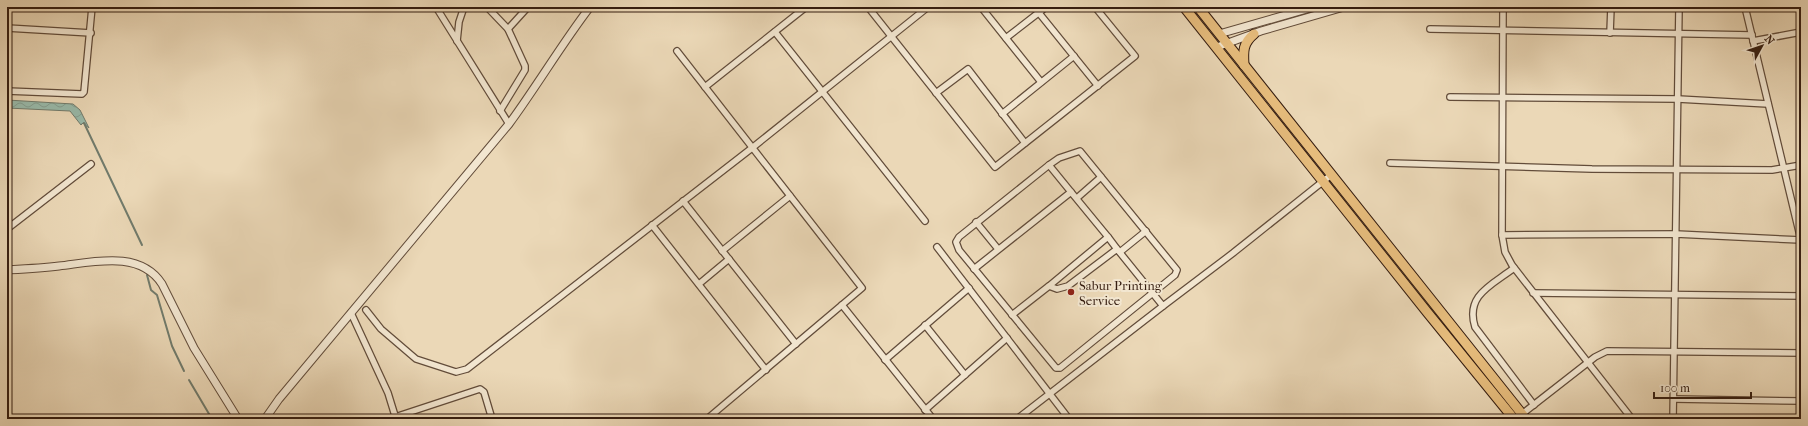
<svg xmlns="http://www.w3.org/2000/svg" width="1808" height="426" viewBox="0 0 1808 426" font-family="'IM FELL French Canon',serif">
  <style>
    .water { fill: url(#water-waves); stroke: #717b6c }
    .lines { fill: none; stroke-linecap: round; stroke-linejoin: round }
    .stream { stroke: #717b6c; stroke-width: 2 }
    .minor-casing { stroke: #624c3a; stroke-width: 8 }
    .tertiary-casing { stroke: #624c3a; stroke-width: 9 }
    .primary-casing { stroke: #351d10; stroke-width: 11 }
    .minor { stroke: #f2e6d0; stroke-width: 5.5 }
    .tertiary { stroke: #f2e6d0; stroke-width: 7 }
    .primary { stroke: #e6bc7c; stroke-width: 9 }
    .poi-dot { fill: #8f2418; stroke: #f2e6d0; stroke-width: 1.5 }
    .labels { text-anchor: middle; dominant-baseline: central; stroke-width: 4; stroke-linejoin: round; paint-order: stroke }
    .poi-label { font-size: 13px; fill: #351d10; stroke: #f2e6d0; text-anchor: start }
  </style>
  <defs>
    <pattern id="water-waves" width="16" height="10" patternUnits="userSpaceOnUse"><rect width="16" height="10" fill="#99baaa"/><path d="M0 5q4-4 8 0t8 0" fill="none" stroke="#849f91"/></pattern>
  </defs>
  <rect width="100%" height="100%" fill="#ebd8b7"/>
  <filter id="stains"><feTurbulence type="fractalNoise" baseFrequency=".005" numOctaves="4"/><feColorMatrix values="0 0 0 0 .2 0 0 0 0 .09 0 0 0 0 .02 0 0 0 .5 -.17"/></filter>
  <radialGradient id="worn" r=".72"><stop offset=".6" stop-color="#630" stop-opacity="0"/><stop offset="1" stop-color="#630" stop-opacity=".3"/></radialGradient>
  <path class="water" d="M7 100 73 104 80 110 89 128 83 123 81 125 70 111 7 108Z"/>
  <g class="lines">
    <g class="stream">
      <path d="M84 123 142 245"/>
      <path d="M147 275 151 290 157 295 172 346 184 371"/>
      <path d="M189 380 212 419"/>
    </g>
    <g class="minor-casing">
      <g id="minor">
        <path d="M436 7 509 124"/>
        <path d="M487 7 508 29 525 66V70L500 111"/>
        <path d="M868 7 995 167 1135 56 1095 7"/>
        <path d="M981 7 1041 82"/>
        <path d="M1503 7 1502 235 1505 252 1512 265 1632 419"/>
        <path d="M1745 7 1801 240"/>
        <path d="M1039 13 1098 86"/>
        <path d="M7 28 91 33"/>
        <path d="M508 29 528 7"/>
        <path d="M1430 29 1752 35"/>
        <path d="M775 32 925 221"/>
        <path d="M1610 33 1611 7"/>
        <path d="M1006 38 1046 7"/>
        <path d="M457 41 459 22 464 7"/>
        <path d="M1753 41 1801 32"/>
        <path d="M677 51 862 288 707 419"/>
        <path d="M705 87 806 7"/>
        <path d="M7 91 82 94 84 92 92 7"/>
        <path d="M936 93 968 69 1025 143"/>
        <path d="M1450 97 1678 99 1768 104"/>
        <path d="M1002 114 1074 56"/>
        <path d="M1080 151 1177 270 1175 275 1060 368H1056L959 250 956 242 959 237 1049 165 1059 158Z"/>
        <path d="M1390 163 1592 169 1772 170 1801 165"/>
        <path d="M1071 192 1108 237"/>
        <path d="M1077 198 1101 177"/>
        <path d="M683 201 796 344"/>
        <path d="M976 222 998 249"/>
        <path d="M652 225 766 370"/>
        <path d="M7 229 91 164"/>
        <path d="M1502 235 1676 234 1801 240"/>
        <path d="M937 247 1069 419"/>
        <path d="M722 251 790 196"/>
        <path d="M1120 252 1146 231"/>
        <path d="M1514 268C1492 285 1465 295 1475 327L1534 405"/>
        <path d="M974 269 1071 192 1049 165"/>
        <path d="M699 284 729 259"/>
        <path d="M1049 286 1108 237 1117 249"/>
        <path d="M1533 293 1801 296"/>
        <path d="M842 305 933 419"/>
        <path d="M366 310 381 329 416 359 456 372 467 369 752 148 928 7"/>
        <path d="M351 313 388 393 396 419"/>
        <path d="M1012 315 1049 286 1057 289 1068 286 1117 249 1163 306 1233 253 1331 175"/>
        <path d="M925 325 965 375"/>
        <path d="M885 360 969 288"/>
        <path d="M1674 399 1801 401"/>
        <path d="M925 410 1007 338"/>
        <path d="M1522 414 1595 357 1607 351 1801 353"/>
        <path d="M395 417 480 389 484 392 492 419"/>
        <path d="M1017 419 1163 306"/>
        <path d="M1673 419 1679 7"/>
      </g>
    </g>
    <g class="tertiary-casing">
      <g id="tertiary">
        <path d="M1219 34 1314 7"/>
        <path d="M1217 47 1261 31 1344 7"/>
        <path d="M7 270C24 269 42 268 59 266 94 262 140 250 162 284L194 348 238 419"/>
        <path d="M265 419 279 399 509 124C537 86 561 45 590 7"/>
      </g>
    </g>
    <g class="primary-casing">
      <g id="primary">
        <path d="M1184 7 1427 312 1514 419"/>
        <path d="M1198 7 1526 419"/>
        <path d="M1244 65C1243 51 1243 43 1254 34"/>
      </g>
    </g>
    <use href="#minor" class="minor"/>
    <use href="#tertiary" class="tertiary"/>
    <use href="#primary" class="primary"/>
  </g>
  <circle class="poi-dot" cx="1071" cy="292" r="4"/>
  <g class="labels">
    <g class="poi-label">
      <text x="1079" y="285">Sabur Printing<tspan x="1079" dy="15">Service</tspan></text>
    </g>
  </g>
  <rect width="1808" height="426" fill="none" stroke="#ebd8b7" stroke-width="24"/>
  <rect x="8" y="8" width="1792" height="410" fill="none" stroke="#351d10" stroke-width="2"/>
  <rect x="12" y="12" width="1784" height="402" fill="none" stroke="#351d10"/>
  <g transform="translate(1762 46) rotate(50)" stroke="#f2e6d0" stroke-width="3" paint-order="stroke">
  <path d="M0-3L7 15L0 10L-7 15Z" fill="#351d10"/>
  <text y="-6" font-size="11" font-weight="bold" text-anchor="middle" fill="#351d10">N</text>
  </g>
  <path d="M1654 392v6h97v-6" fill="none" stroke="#351d10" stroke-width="2"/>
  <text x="1660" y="392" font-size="12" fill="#351d10" stroke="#f2e6d0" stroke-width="3" paint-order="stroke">100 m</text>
  <rect width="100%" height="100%" filter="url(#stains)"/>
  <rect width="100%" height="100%" fill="url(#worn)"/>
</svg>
